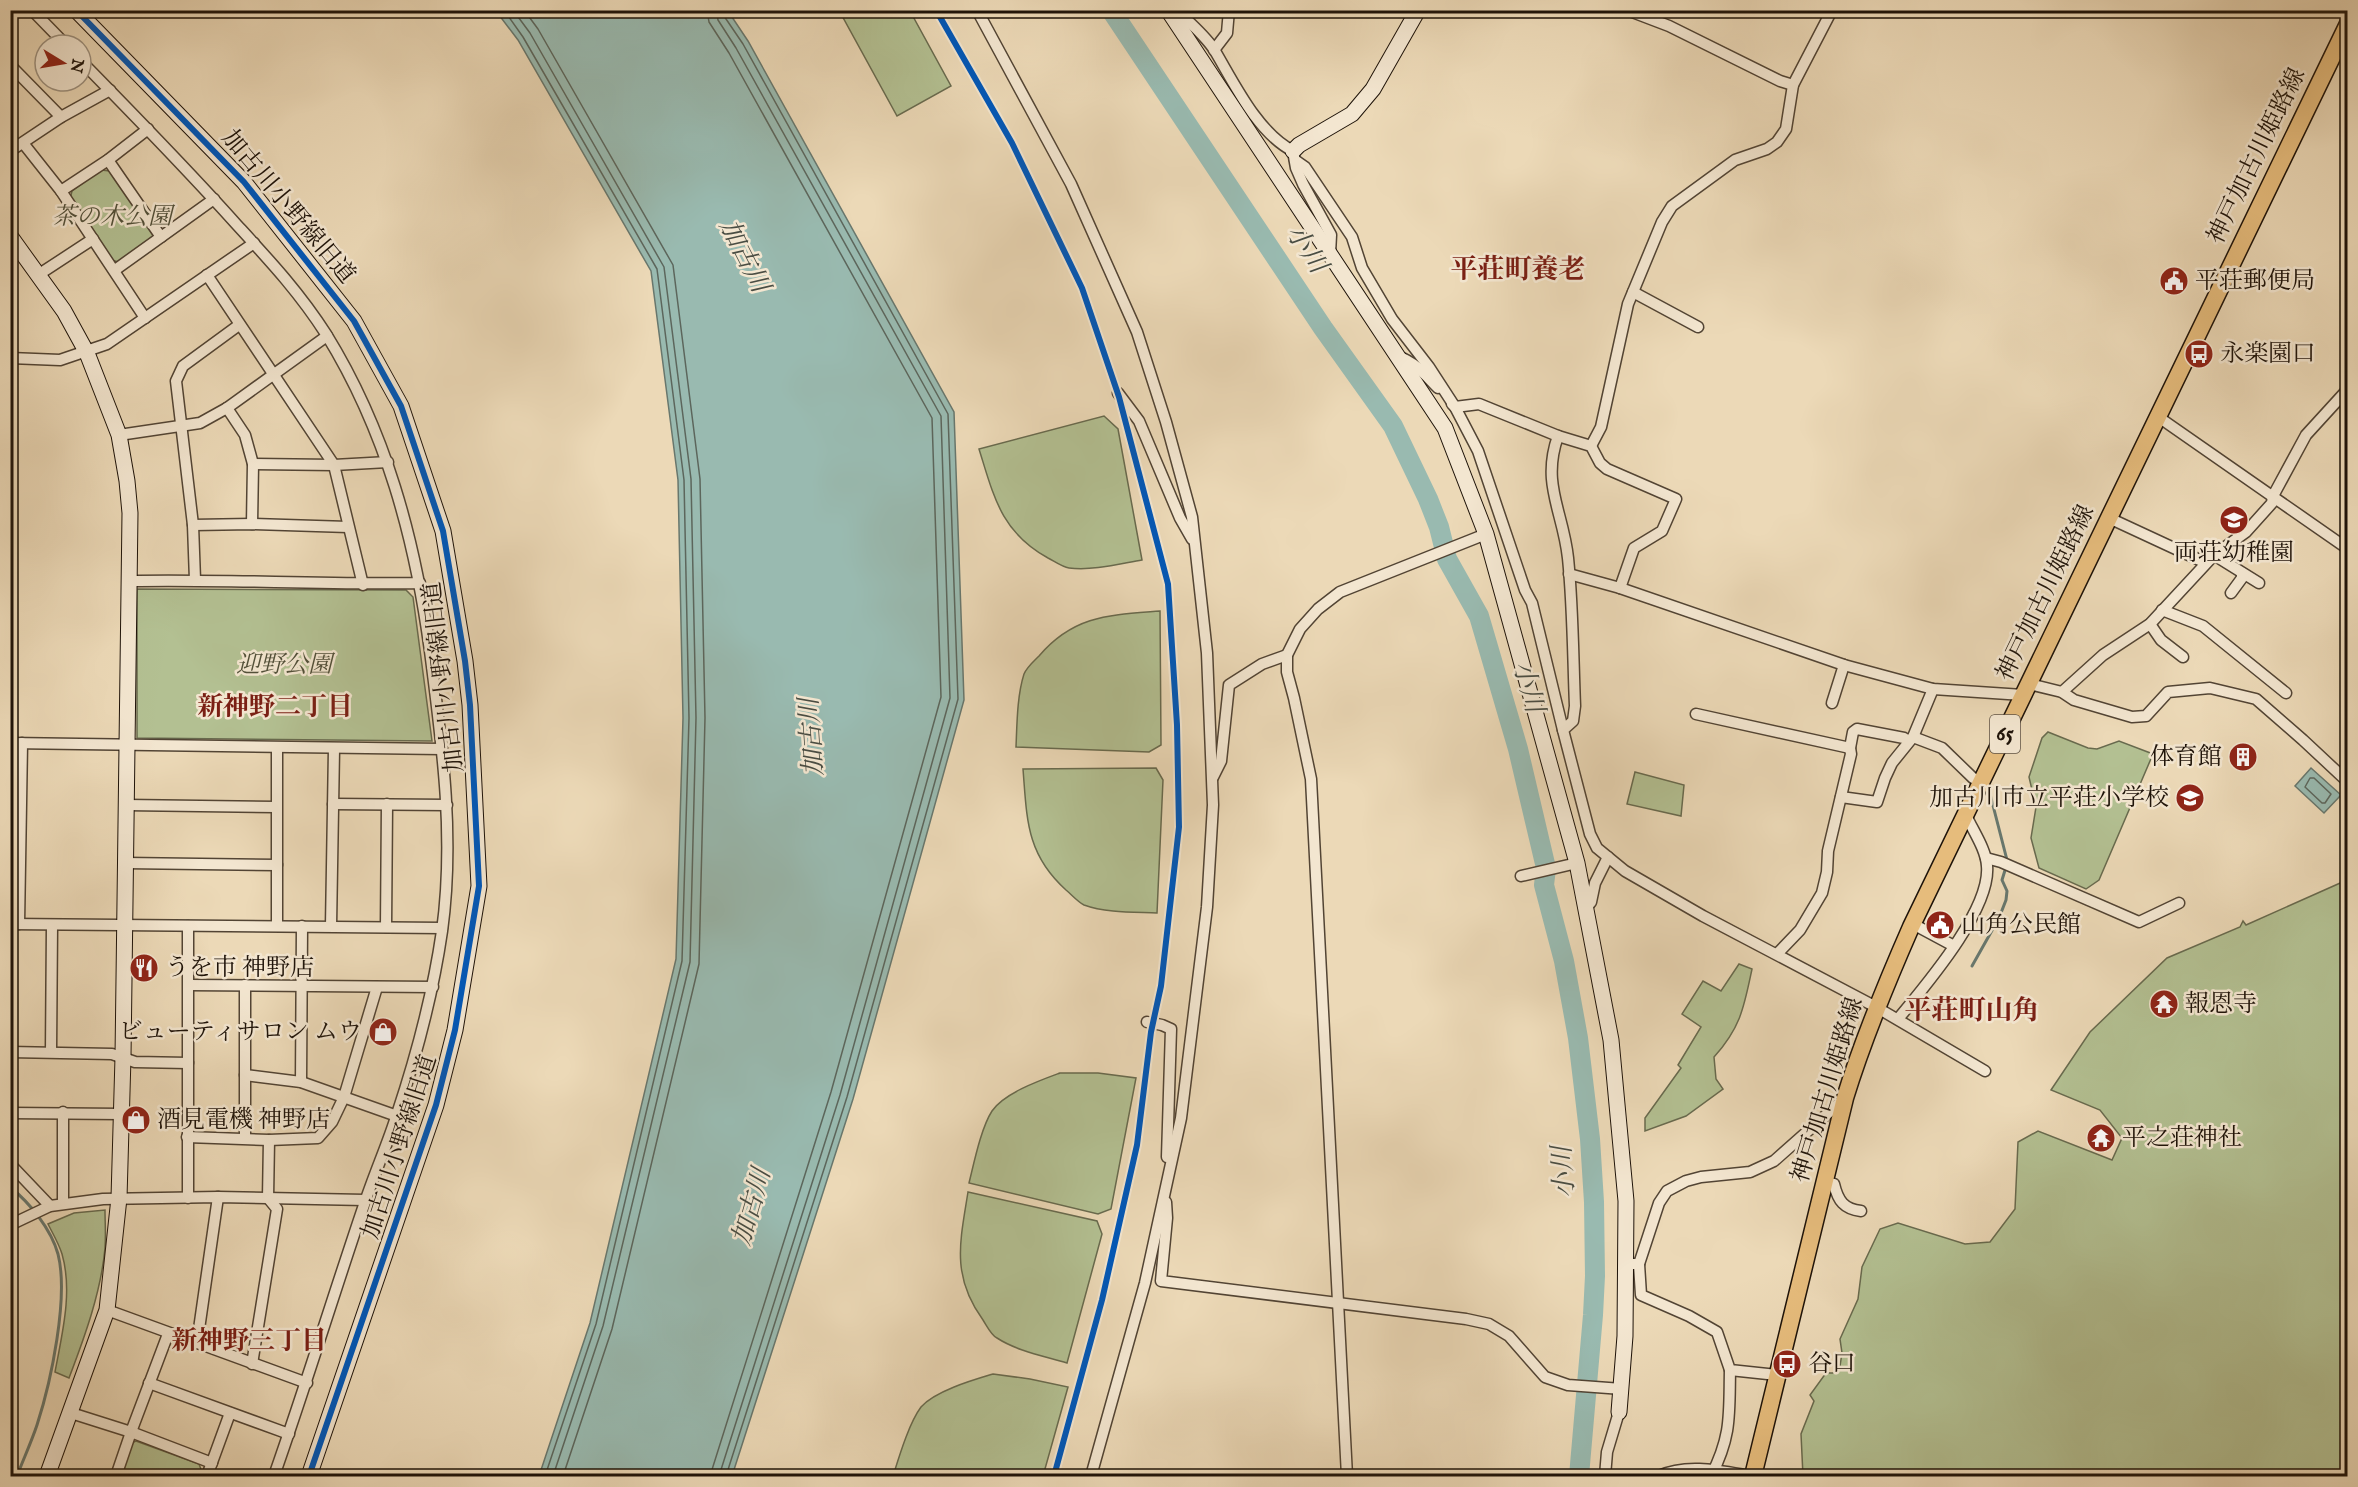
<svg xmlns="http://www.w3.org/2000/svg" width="2358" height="1487" viewBox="0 0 2358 1487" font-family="'IM FELL English','Noto Serif JP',serif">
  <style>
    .green { fill: #b3c092; stroke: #686a4e; stroke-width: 1.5 }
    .water { fill: #99bab0; stroke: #68776d; stroke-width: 1.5 }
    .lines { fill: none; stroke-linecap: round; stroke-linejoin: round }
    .shore { stroke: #5c665c; stroke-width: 1.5 }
    .stream { stroke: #68776d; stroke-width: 3 }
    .river { stroke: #99bab0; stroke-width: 20 }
    .street-casing { stroke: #524434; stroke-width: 13 }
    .secondary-casing { stroke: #1e1309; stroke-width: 17 }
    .primary-casing { stroke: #1e1309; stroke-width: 19 }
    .street { stroke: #f3e6d0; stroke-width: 10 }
    .secondary { stroke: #f3e6d0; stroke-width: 15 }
    .primary { stroke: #e6bc7c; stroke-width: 16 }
    .cycleway-casing { stroke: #f3e6d0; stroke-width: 10 }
    .cycleway { stroke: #0057b8; stroke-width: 6 }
    .labels { text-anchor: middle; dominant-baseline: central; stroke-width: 5; stroke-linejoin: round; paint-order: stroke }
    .shield { fill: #f3e6d0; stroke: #5e5245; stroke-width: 1.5 }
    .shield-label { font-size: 22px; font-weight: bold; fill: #1e1309 }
    .street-label { font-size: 24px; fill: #1e1309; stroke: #f3e6d0 }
    .park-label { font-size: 24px; font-style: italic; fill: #525039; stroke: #f3e6d0 }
    .poi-label { font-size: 24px; fill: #1e1309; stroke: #f3e6d0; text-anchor: start }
    .water-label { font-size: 26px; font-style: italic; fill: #494d43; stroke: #f3e6d0 }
    .neighbourhood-label { font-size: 26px; font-weight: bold; fill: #7a1f14; stroke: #f3e6d0 }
    .quarter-label { font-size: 27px; font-weight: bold; fill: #7a1f14; stroke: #f3e6d0 }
  </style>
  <rect width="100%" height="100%" fill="#ecd9b7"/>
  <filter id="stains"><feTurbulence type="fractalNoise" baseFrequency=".00333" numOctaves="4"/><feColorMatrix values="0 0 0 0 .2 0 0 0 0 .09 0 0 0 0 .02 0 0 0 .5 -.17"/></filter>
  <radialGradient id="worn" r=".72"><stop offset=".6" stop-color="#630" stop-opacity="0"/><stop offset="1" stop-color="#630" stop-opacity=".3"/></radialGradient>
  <g class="green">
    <path d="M842 11H910L951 86 897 116 840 12Z"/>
    <path d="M101 170 110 171 153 234 152 241 121 263 112 260 70 199 72 191Z"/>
    <path d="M1104 416 1118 429 1142 560C1119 564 1092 571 1069 568 1062 567 1054 561 1048 558 1001 532 994 497 979 449Z"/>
    <path d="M137 589 406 590 413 597 432 741 137 738Z"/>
    <path d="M1160 611 1161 745 1149 752 1016 747C1017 724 1017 696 1024 674 1027 667 1034 661 1039 656 1074 615 1110 615 1160 611Z"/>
    <path d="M2048 732 2088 748 2097 749 2119 741 2153 754 2099 880 2086 889 2039 868 2031 838 2036 807 2029 777 2042 738Z"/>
    <path d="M1156 768 1163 780 1157 913C1134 912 1106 913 1084 905 1078 902 1072 895 1066 890 1026 854 1027 819 1023 769Z"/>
    <path d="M1635 772 1684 785 1681 816 1627 804Z"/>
    <path d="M2347 880V1476H1803L1801 1434 1814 1401 1810 1395 1826 1373H1835L1840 1366 1842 1353 1840 1339 1858 1299 1862 1267 1880 1229 1898 1223 1965 1244 1990 1242 2015 1209 2018 1142 2038 1131 2112 1160 2122 1138 2100 1110 2051 1090 2090 1032 2167 958 2240 927 2243 921 2246 925Z"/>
    <path d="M1739 964 1752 969C1744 1007 1741 1027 1714 1057L1716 1079 1723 1089 1686 1116 1645 1131V1118L1681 1068 1678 1065 1701 1027 1682 1014 1703 981 1721 991Z"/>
    <path d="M1060 1073H1098L1136 1078 1111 1209 1098 1214 969 1183C974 1163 981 1128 992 1111 1004 1093 1041 1080 1060 1073Z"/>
    <path d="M968 1192 1097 1221 1102 1234 1067 1363C1044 1356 1017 1351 997 1338 991 1335 987 1326 983 1320 951 1276 960 1242 968 1192Z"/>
    <path d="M105 1210C105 1223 106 1235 105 1248 101 1292 85 1336 69 1378L55 1372C62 1334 73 1292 62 1254 59 1244 53 1234 48 1224L74 1213Z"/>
    <path d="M993 1374 1030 1379 1068 1387 1043 1476H893C899 1457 909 1423 921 1407 935 1391 973 1380 993 1374Z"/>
    <path d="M136 1441 199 1464 202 1472 201 1476H128L122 1475 120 1470 129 1444Z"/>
  </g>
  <g class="water">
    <path d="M496 11H728L748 41 954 412 964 700 853 1099 732 1476H539L590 1323 676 959 683 718 678 480 651 271 518 40Z"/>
    <path d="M2311 768 2341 795 2324 813 2295 786Z"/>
  </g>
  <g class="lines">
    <g class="shore">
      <path d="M504 10 523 37 657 269 684 480 689 718 682 961 596 1324 545 1476"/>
      <path d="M513 10 530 33 664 267 691 479 696 718 690 962 603 1326 553 1476"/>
      <path d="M524 10 538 29 673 265 700 479 705 718 699 964 612 1329 563 1476"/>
      <path d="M707 10 709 22 729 53 932 418 941 697 831 1092 710 1476"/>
      <path d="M716 10 718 20 736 48 941 416 950 698 840 1095 719 1476"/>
      <path d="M723 10 724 16 743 44 948 414 958 699 847 1097 726 1476"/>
      <path d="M2310 778H2314L2331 794 2325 803H2322L2305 787Z"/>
    </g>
    <g class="stream">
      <path d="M1988 786 2007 860"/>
      <path d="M1972 966 1999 918 2006 900 2007 891 2002 880 2006 867"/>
      <path d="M10 1187C30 1203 51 1229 58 1254 69 1297 51 1382 37 1425 31 1443 23 1460 17 1476"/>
    </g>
    <path class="river" d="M1111 10 1323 328 1393 426 1428 499 1439 527 1447 559 1479 616 1518 749 1546 868 1544 885 1564 961 1578 1038 1590 1139 1594 1202 1595 1276 1593 1315 1579 1476"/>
    <g class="street-casing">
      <g id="street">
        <path d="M32 10 66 45"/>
        <path d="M977 10 1071 184 1137 332 1166 422 1192 517 1207 653 1213 805 1207 907 1181 1118 1145 1283 1091 1476"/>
        <path d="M1177 10C1189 23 1206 36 1215 51 1235 85 1258 133 1293 151L1296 168 1303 184 1331 235 1330 254"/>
        <path d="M1627 10 1669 26 1780 81 1793 85"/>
        <path d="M1214 50 1227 33 1229 10"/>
        <path d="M81 61C134 115 187 169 237 225 270 261 299 292 326 334 386 431 415 539 430 651 442 744 455 837 442 931 433 993 417 1054 397 1114 388 1143 375 1172 365 1202 334 1293 306 1385 274 1476"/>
        <path d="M10 65 61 117"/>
        <path d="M23 143 61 191 145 318"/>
        <path d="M10 151 61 117 110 90"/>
        <path d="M108 160 161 237"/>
        <path d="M1295 160 1305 167 1352 237 1362 268 1392 319 1429 367 1455 407 1478 451 1525 590 1532 603 1563 730"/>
        <path d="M61 191 108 160 148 129"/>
        <path d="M115 270 214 199"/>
        <path d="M38 275 93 239"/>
        <path d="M207 275 334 465 363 585"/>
        <path d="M1633 292 1698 327"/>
        <path d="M1399 357C1415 362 1426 376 1438 388"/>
        <path d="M10 358 60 360 107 344 254 243"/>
        <path d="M1118 393 1139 421 1180 518 1192 539"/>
        <path d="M1452 404 1455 407 1479 404 1558 436 1591 446 1600 463 1607 469 1676 499 1662 531 1634 548 1620 588"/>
        <path d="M227 408 245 435 253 464 252 524"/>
        <path d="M2157 416 2348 549"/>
        <path d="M119 435 200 423 227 408 327 336"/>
        <path d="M1558 436C1541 484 1563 511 1568 558 1573 607 1573 657 1575 706L1573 721 1563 730 1590 834 1597 848 1625 871 1703 916 1876 1007 1985 1071"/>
        <path d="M1591 446 1601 427 1628 304 1662 222 1672 206 1735 160 1767 149 1777 142 1786 129 1793 85 1832 10"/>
        <path d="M253 464 334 465 388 462"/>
        <path d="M2109 518 2206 563"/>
        <path d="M193 525 252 524 348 527"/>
        <path d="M2214 555 2259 583"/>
        <path d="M1569 574 1620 588 1844 665 1933 689 2023 695"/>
        <path d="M195 580 193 525 176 381 183 366 239 325"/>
        <path d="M131 581C227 579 323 585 420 583"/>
        <path d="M2231 593 2242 578V573"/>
        <path d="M2162 610 2203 626 2286 693"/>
        <path d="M2150 624 2161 640 2183 657"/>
        <path d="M2029 684 2062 692 2074 700 2132 717 2146 716 2168 692 2210 688 2256 699 2303 740 2348 782"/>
        <path d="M2062 692 2103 655 2150 624 2214 555 2246 532 2272 503 2273 496 2306 435 2348 389"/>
        <path d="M1832 703 1844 665"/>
        <path d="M1696 714 1850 748"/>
        <path d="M1913 737 1942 748 1973 778 1982 782"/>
        <path d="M10 743 442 749"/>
        <path d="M1213 777 1221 761 1229 685 1262 664 1287 655"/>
        <path d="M1841 797 1877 802 1885 778 1892 763 1913 737 1933 689"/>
        <path d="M333 804 447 805"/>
        <path d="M126 805 276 807"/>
        <path d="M1986 858 2001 862 2139 922 2179 903"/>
        <path d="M125 863 277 865"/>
        <path d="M1521 876 1577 863"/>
        <path d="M1586 908 1591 902 1595 883 1608 857"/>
        <path d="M10 924 442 928"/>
        <path d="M19 924 22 743"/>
        <path d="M1913 924 1954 946"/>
        <path d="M277 925V748"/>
        <path d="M331 926 334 749"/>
        <path d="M386 927 387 804"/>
        <path d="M1777 954 1800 930 1822 893 1827 872 1828 851 1851 754 1850 748 1853 732 1857 729 1904 738 1909 741"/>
        <path d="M189 985 433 987"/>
        <path d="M1898 1019C1925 986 1991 910 1987 866 1986 849 1973 831 1966 815"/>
        <path d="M1147 1022 1162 1025 1171 1029 1167 1157"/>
        <path d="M10 1052 112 1054 135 1062 188 1063"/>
        <path d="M51 1052 52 925"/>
        <path d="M245 1075 301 1082 397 1116"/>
        <path d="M301 1082 302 926"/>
        <path d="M63 1112V1203"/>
        <path d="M10 1113 122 1114"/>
        <path d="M187 1137 269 1140 318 1138 332 1122 344 1097 377 987"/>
        <path d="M245 1138V985"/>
        <path d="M10 1164 50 1206"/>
        <path d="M1824 1182 1834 1184C1838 1201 1844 1209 1861 1211"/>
        <path d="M188 1198V926"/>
        <path d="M1166 1202 1167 1218 1161 1281 1466 1319 1489 1324 1509 1336 1545 1377 1568 1385 1622 1389"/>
        <path d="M10 1225 50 1206 103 1199 218 1197 365 1200"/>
        <path d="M1627 1264H1639L1659 1203 1667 1191 1686 1181 1701 1177 1750 1172 1774 1161 1844 1099"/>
        <path d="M1639 1264 1641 1295 1689 1316 1717 1332 1730 1370 1777 1375"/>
        <path d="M107 1310 307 1383"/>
        <path d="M197 1343 218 1197"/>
        <path d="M252 1364 277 1209 268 1198 269 1140"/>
        <path d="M149 1383 289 1434"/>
        <path d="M71 1413 131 1432 212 1463"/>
        <path d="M116 1476 131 1432 168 1334"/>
        <path d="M207 1476 230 1413"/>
        <path d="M1347 1476 1311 779 1294 698 1287 672V655L1300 629 1318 609 1340 592 1486 534"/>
        <path d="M1605 1476 1607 1452 1619 1412"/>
        <path d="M1659 1476C1687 1463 1721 1471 1750 1476"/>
        <path d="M1711 1476C1732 1435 1729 1414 1730 1370"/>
      </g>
    </g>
    <g class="secondary-casing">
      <g id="secondary">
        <path d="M76 10 244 182 354 321 401 406 443 531 465 661 470 705 479 886 455 1030 436 1105 309 1476"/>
        <path d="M1168 10 1445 428 1486 534 1577 863 1611 1040 1626 1201 1625 1336 1619 1412"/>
        <path d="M1293 151 1299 145 1352 114 1373 89 1418 10"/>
        <path d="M10 236 64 311 87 353 119 435 127 481 130 513 123 1057 119 1198 107 1310 47 1476"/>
      </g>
    </g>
    <g class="primary-casing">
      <path id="primary" d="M1753 1476 1845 1098C1863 1039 1886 984 1911 927L2348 24"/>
    </g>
    <use href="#street" class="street"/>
    <use href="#secondary" class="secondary"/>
    <use href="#primary" class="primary"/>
    <g class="cycleway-casing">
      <g id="cycleway">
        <path d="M76 10 244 182 354 321 401 406 443 531 465 661 470 705 479 886 455 1030 436 1105 309 1476"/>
        <path d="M936 10 1012 143 1082 288 1119 397 1168 584 1177 725 1179 827 1161 986 1151 1032 1137 1145 1102 1300 1054 1476"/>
      </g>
    </g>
    <use href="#cycleway" class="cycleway"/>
  </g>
  <defs>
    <g id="civic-disc" transform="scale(1.5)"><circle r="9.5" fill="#8f2418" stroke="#f3e6d0"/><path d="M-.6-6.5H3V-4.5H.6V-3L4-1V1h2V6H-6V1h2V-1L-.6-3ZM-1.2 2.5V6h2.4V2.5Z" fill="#fff"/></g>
    <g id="bus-disc" transform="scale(1.5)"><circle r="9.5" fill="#8f2418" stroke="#f3e6d0"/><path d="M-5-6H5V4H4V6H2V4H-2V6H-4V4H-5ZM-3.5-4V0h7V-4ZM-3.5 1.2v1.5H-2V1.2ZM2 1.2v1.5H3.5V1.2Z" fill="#fff"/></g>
    <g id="school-disc" transform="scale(1.5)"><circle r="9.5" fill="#8f2418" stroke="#f3e6d0"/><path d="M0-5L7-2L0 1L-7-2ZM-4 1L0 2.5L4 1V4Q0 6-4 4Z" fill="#fff"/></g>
    <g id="building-disc" transform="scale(1.5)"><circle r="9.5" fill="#8f2418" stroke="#f3e6d0"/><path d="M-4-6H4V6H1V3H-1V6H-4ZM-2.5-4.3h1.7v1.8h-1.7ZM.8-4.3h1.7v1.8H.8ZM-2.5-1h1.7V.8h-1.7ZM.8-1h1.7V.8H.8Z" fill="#fff"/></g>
    <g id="restaurant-disc" transform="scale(1.5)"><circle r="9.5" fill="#8f2418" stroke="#f3e6d0"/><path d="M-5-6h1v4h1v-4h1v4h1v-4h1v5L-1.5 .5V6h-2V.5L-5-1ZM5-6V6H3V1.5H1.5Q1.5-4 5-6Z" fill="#fff"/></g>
    <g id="temple-disc" transform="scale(1.5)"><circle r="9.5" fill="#8f2418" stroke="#f3e6d0"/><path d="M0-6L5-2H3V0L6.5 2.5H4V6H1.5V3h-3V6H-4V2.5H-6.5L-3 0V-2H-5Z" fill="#fff"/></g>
    <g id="shop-disc" transform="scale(1.5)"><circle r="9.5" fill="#8f2418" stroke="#f3e6d0"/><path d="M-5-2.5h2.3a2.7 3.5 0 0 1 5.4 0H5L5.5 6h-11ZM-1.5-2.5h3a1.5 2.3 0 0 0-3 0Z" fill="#fff"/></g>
  </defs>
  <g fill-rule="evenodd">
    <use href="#civic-disc" x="2174" y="281"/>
    <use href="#bus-disc" x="2199" y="354"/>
    <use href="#school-disc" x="2234" y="520"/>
    <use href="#building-disc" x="2243" y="757"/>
    <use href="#school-disc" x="2190" y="798"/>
    <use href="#civic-disc" x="1940" y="925"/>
    <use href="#restaurant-disc" x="144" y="968"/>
    <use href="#temple-disc" x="2164" y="1004"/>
    <use href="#shop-disc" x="383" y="1032"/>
    <use href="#shop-disc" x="136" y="1120"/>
    <use href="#temple-disc" x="2101" y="1138"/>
    <use href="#bus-disc" x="1787" y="1364"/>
  </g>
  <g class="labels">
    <rect class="shield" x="1990" y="715" width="30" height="38" rx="4.5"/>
    <g class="shield-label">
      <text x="2005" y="734">65</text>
    </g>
    <g class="street-label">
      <text transform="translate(2257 156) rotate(-64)">神戸加古川姫路線</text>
      <text transform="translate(288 207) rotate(50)">加古川小野線旧道</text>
      <text transform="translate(2046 593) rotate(-64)">神戸加古川姫路線</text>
      <text transform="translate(444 677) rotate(-97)">加古川小野線旧道</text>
      <text transform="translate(1828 1090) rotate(-73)">神戸加古川姫路線</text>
      <text transform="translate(400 1147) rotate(-72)">加古川小野線旧道</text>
    </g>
    <g class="park-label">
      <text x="112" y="217">茶の木公園</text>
      <text x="284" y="665">迎野公園</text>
    </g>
    <g class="poi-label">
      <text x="2195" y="281">平荘郵便局</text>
      <text x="2220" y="354">永楽園口</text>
      <text x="2234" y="553" text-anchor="middle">両荘幼稚園</text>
      <text x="2222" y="757" text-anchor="end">体育館</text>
      <text x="2169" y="798" text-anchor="end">加古川市立平荘小学校</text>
      <text x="1961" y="925">山角公民館</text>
      <text x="165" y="968">うを市 神野店</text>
      <text x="2185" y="1004">報恩寺</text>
      <text x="362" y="1032" text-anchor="end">ビューティサロン ムウ</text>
      <text x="157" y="1120">酒見電機 神野店</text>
      <text x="2122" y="1138">平之荘神社</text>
      <text x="1808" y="1364">谷口</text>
    </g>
    <g class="water-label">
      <text transform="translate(1306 249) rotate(56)">小川</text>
      <text transform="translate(744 256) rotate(63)">加古川</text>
      <text transform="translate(1528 687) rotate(74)">小川</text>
      <text transform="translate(812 737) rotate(-94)">加古川</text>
      <text transform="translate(1564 1172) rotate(-94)">小川</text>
      <text transform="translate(752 1207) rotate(-74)">加古川</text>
    </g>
    <g class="neighbourhood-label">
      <text x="275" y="707">新神野二丁目</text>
      <text x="249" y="1341">新神野三丁目</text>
    </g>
    <g class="quarter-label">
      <text x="1518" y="271">平荘町養老</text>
      <text x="1972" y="1012">平荘町山角</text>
    </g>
  </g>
  <rect width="2358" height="1487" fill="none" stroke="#ecd9b7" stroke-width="36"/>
  <rect x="12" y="12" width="2334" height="1463" fill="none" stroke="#1e1309" stroke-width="3"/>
  <rect x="18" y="18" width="2322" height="1451" fill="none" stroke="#1e1309" stroke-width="1.5"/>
  <g transform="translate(63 63) rotate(101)"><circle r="28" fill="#f3e6d0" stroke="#9e9280" stroke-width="1.5"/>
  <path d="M0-4.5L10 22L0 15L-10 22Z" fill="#8f2418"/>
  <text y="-9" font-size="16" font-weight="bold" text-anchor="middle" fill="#1e1309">N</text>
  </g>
  <rect width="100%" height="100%" filter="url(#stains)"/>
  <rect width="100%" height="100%" fill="url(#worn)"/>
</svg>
